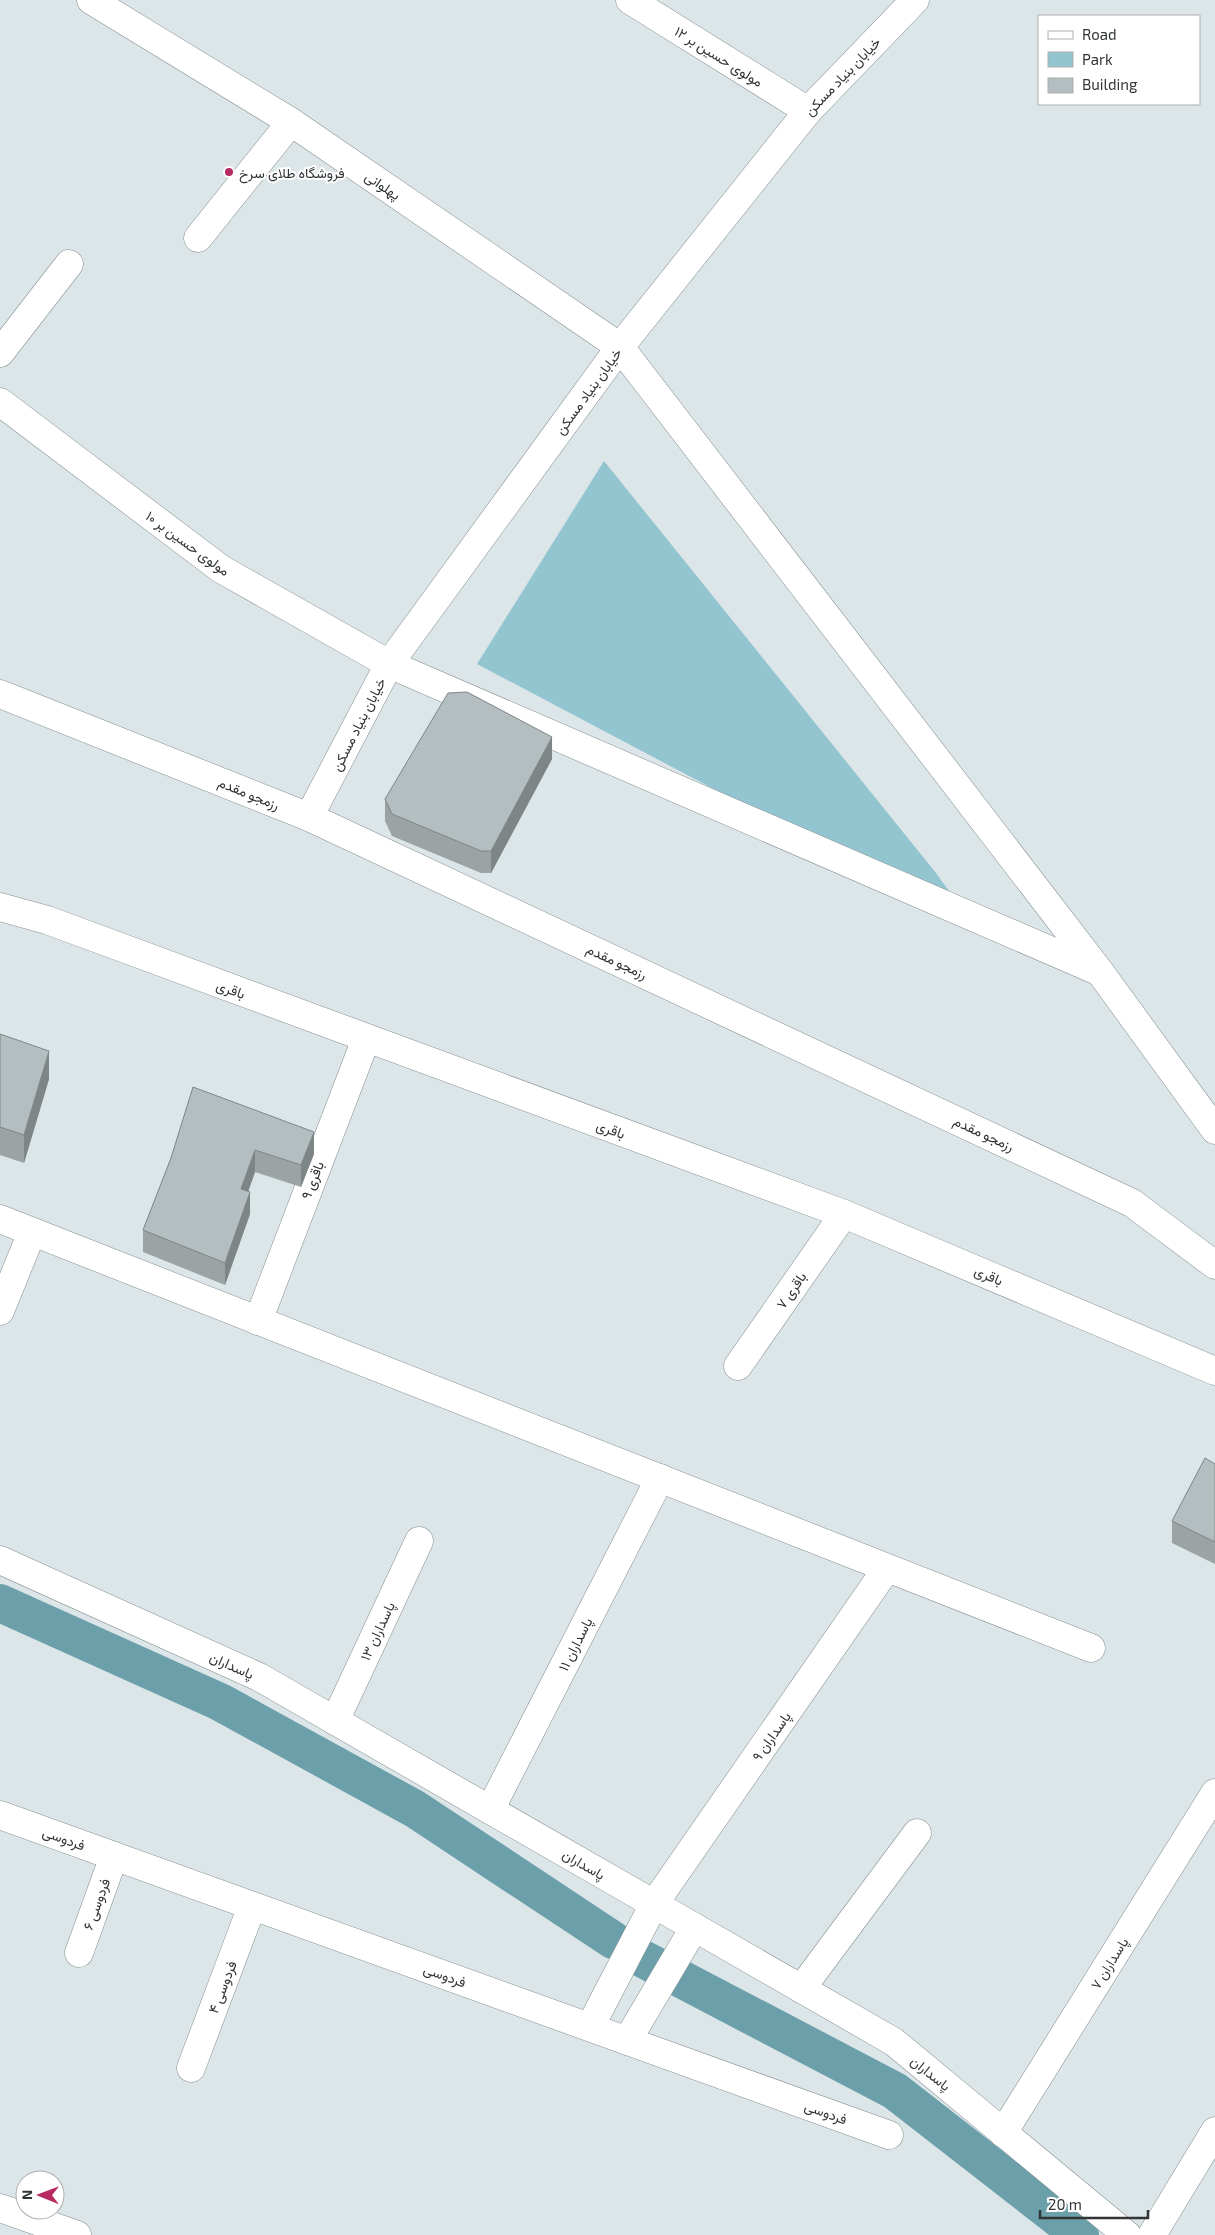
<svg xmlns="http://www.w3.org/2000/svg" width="1215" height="2235" viewBox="0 0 1215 2235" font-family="'Exo 2',Vazirmatn,sans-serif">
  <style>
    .green { fill: #93c5d0 }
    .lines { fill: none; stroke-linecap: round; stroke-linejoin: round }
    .canal { stroke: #6ba0ab; stroke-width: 38 }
    .minor-casing { stroke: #858f91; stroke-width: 29 }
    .tertiary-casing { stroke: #858f91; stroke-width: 29 }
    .minor { stroke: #fff; stroke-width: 28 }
    .tertiary { stroke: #fff; stroke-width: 28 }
    .wall { fill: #9ba3a5 }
    .shaded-wall { fill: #7e8586 }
    .building { fill: #b4bec0; stroke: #7e8586 }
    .poi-dot { fill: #b62a61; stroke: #fff; stroke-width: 2 }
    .labels { text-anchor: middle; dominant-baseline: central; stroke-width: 4; stroke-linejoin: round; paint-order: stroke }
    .street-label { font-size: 14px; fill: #313536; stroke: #fff }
    .poi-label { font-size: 14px; fill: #313536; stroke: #fff; text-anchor: start }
  </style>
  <rect width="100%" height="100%" fill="#dce6e9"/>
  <path class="green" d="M604 461 936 873 975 927 477 664Z"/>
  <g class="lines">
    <g class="canal">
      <path d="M0 1603 220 1702 415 1809 613 1940"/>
      <path d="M645 1960 895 2091 1080 2235"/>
    </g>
    <g class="minor-casing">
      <g id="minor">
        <path d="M630 0 808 111"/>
        <path d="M198 238 291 122"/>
        <path d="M0 353 69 264"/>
        <path d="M0 402 221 569 389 664 1100 972"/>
        <path d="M309 817 389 664 620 347 808 111 915 0"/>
        <path d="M0 907 47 920 844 1214 1215 1371"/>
        <path d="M0 1219 1091 1648"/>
        <path d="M0 1311 32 1232"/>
        <path d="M258 1321 366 1039"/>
        <path d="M738 1366 844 1214"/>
        <path d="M0 1560 259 1677 654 1904"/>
        <path d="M335 1721 419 1541"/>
        <path d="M490 1810 660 1478"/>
        <path d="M0 1815 889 2135"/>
        <path d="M79 1953 114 1856"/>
        <path d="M801 1989 917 1833"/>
        <path d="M590 2027 654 1904 887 1568"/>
        <path d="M627 2041 694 1928"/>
        <path d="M191 2068 252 1906"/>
        <path d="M1003 2133 1215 1793"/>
        <path d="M0 2208 77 2235"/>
        <path d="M1152 2235 1215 2131"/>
      </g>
    </g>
    <g class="tertiary-casing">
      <g id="tertiary">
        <path d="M91 0 291 122 620 347 1100 972 1215 1130"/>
        <path d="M0 694 309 817 1132 1203 1215 1265"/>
        <path d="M654 1904 894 2042 1127 2235"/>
      </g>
    </g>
    <use href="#minor" class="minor"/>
    <use href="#tertiary" class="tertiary"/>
  </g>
  <g class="wall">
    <path d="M552 759 491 873H481L392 836 385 821V799Z"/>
    <path d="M0 1034 49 1079 24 1163 0 1155Z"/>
    <path d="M193 1087 314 1154 301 1187 255 1172 248 1192 250 1214 225 1285 143 1252V1230L171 1158Z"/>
    <path d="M1215 1464V1564L1172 1543V1521Z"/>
  </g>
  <g class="shaded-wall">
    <path d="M552 737V759L491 873V851Z"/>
    <path d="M49 1051V1079L24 1163V1135Z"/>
    <path d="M314 1132V1154L301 1187V1165Z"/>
    <path d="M255 1150V1172L241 1211V1189Z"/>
    <path d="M250 1192V1214L225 1285V1263Z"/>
  </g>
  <g class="building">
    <path d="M467 692 552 737 491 851H481L392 814 385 799 448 693Z"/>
    <path d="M0 1034 49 1051 24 1135 0 1127Z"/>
    <path d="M193 1087 314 1132 301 1165 255 1150 241 1189 250 1192 225 1263 143 1230 171 1158Z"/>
    <path d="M1205 1458 1215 1464V1542L1172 1521Z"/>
  </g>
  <circle class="poi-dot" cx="229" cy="172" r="5"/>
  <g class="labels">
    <g class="street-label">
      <text transform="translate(719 56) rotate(32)">مولوی حسین بر ۱۲</text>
      <text transform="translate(842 76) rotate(-46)">خیابان بنیاد مسکن</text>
      <text transform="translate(383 185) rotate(34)">پهلوانی</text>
      <text transform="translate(588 391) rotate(-54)">خیابان بنیاد مسکن</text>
      <text transform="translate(188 543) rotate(36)">مولوی حسین بر ۱۰</text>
      <text transform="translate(358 724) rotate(-63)">خیابان بنیاد مسکن</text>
      <text transform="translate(249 793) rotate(22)">رزمجو مقدم</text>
      <text transform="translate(617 961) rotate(25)">رزمجو مقدم</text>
      <text transform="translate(231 989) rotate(20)">باقری</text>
      <text transform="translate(611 1129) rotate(20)">باقری</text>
      <text transform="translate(984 1133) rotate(25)">رزمجو مقدم</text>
      <text transform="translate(312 1180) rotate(-69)">باقری ۹</text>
      <text transform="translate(989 1275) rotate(23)">باقری</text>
      <text transform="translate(791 1290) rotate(-55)">باقری ۷</text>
      <text transform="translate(377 1631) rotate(-65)">پاسداران ۱۳</text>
      <text transform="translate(575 1644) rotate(-63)">پاسداران ۱۱</text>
      <text transform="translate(232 1665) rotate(24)">پاسداران</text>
      <text transform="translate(771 1736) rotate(-55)">پاسداران ۹</text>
      <text transform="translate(64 1838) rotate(20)">فردوسی</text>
      <text transform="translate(584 1864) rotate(30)">پاسداران</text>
      <text transform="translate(96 1904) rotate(-70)">فردوسی ۶</text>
      <text transform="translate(1109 1963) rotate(-58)">پاسداران ۷</text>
      <text transform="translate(445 1975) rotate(20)">فردوسی</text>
      <text transform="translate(222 1987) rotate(-69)">فردوسی ۴</text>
      <text transform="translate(931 2073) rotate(39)">پاسداران</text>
      <text transform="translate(826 2112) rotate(20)">فردوسی</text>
    </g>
    <g class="poi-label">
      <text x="239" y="172">فروشگاه طلای سرخ</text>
    </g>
  </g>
  <rect x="1038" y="15" width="162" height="90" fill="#ffffff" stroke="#adaeaf"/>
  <rect x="1048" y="31" width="25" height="8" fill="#ffffff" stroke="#adaeaf"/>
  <text x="1082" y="40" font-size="15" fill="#313536">Road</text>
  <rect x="1048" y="52" width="25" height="15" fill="#93c5d0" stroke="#adaeaf"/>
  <text x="1082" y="65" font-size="15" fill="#313536">Park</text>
  <rect x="1048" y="78" width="25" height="15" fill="#b4bec0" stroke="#adaeaf"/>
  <text x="1082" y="90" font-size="15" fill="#313536">Building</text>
  <g transform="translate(40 2195) rotate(271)"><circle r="24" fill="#ffffff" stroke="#adaeaf"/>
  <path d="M0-4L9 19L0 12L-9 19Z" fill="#b62a61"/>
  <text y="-8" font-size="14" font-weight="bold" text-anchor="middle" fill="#313536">N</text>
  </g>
  <path d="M1040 2210v8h108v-8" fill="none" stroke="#313536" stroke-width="2.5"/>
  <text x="1048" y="2210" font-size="15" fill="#313536" stroke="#ffffff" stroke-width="4" paint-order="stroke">20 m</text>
</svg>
